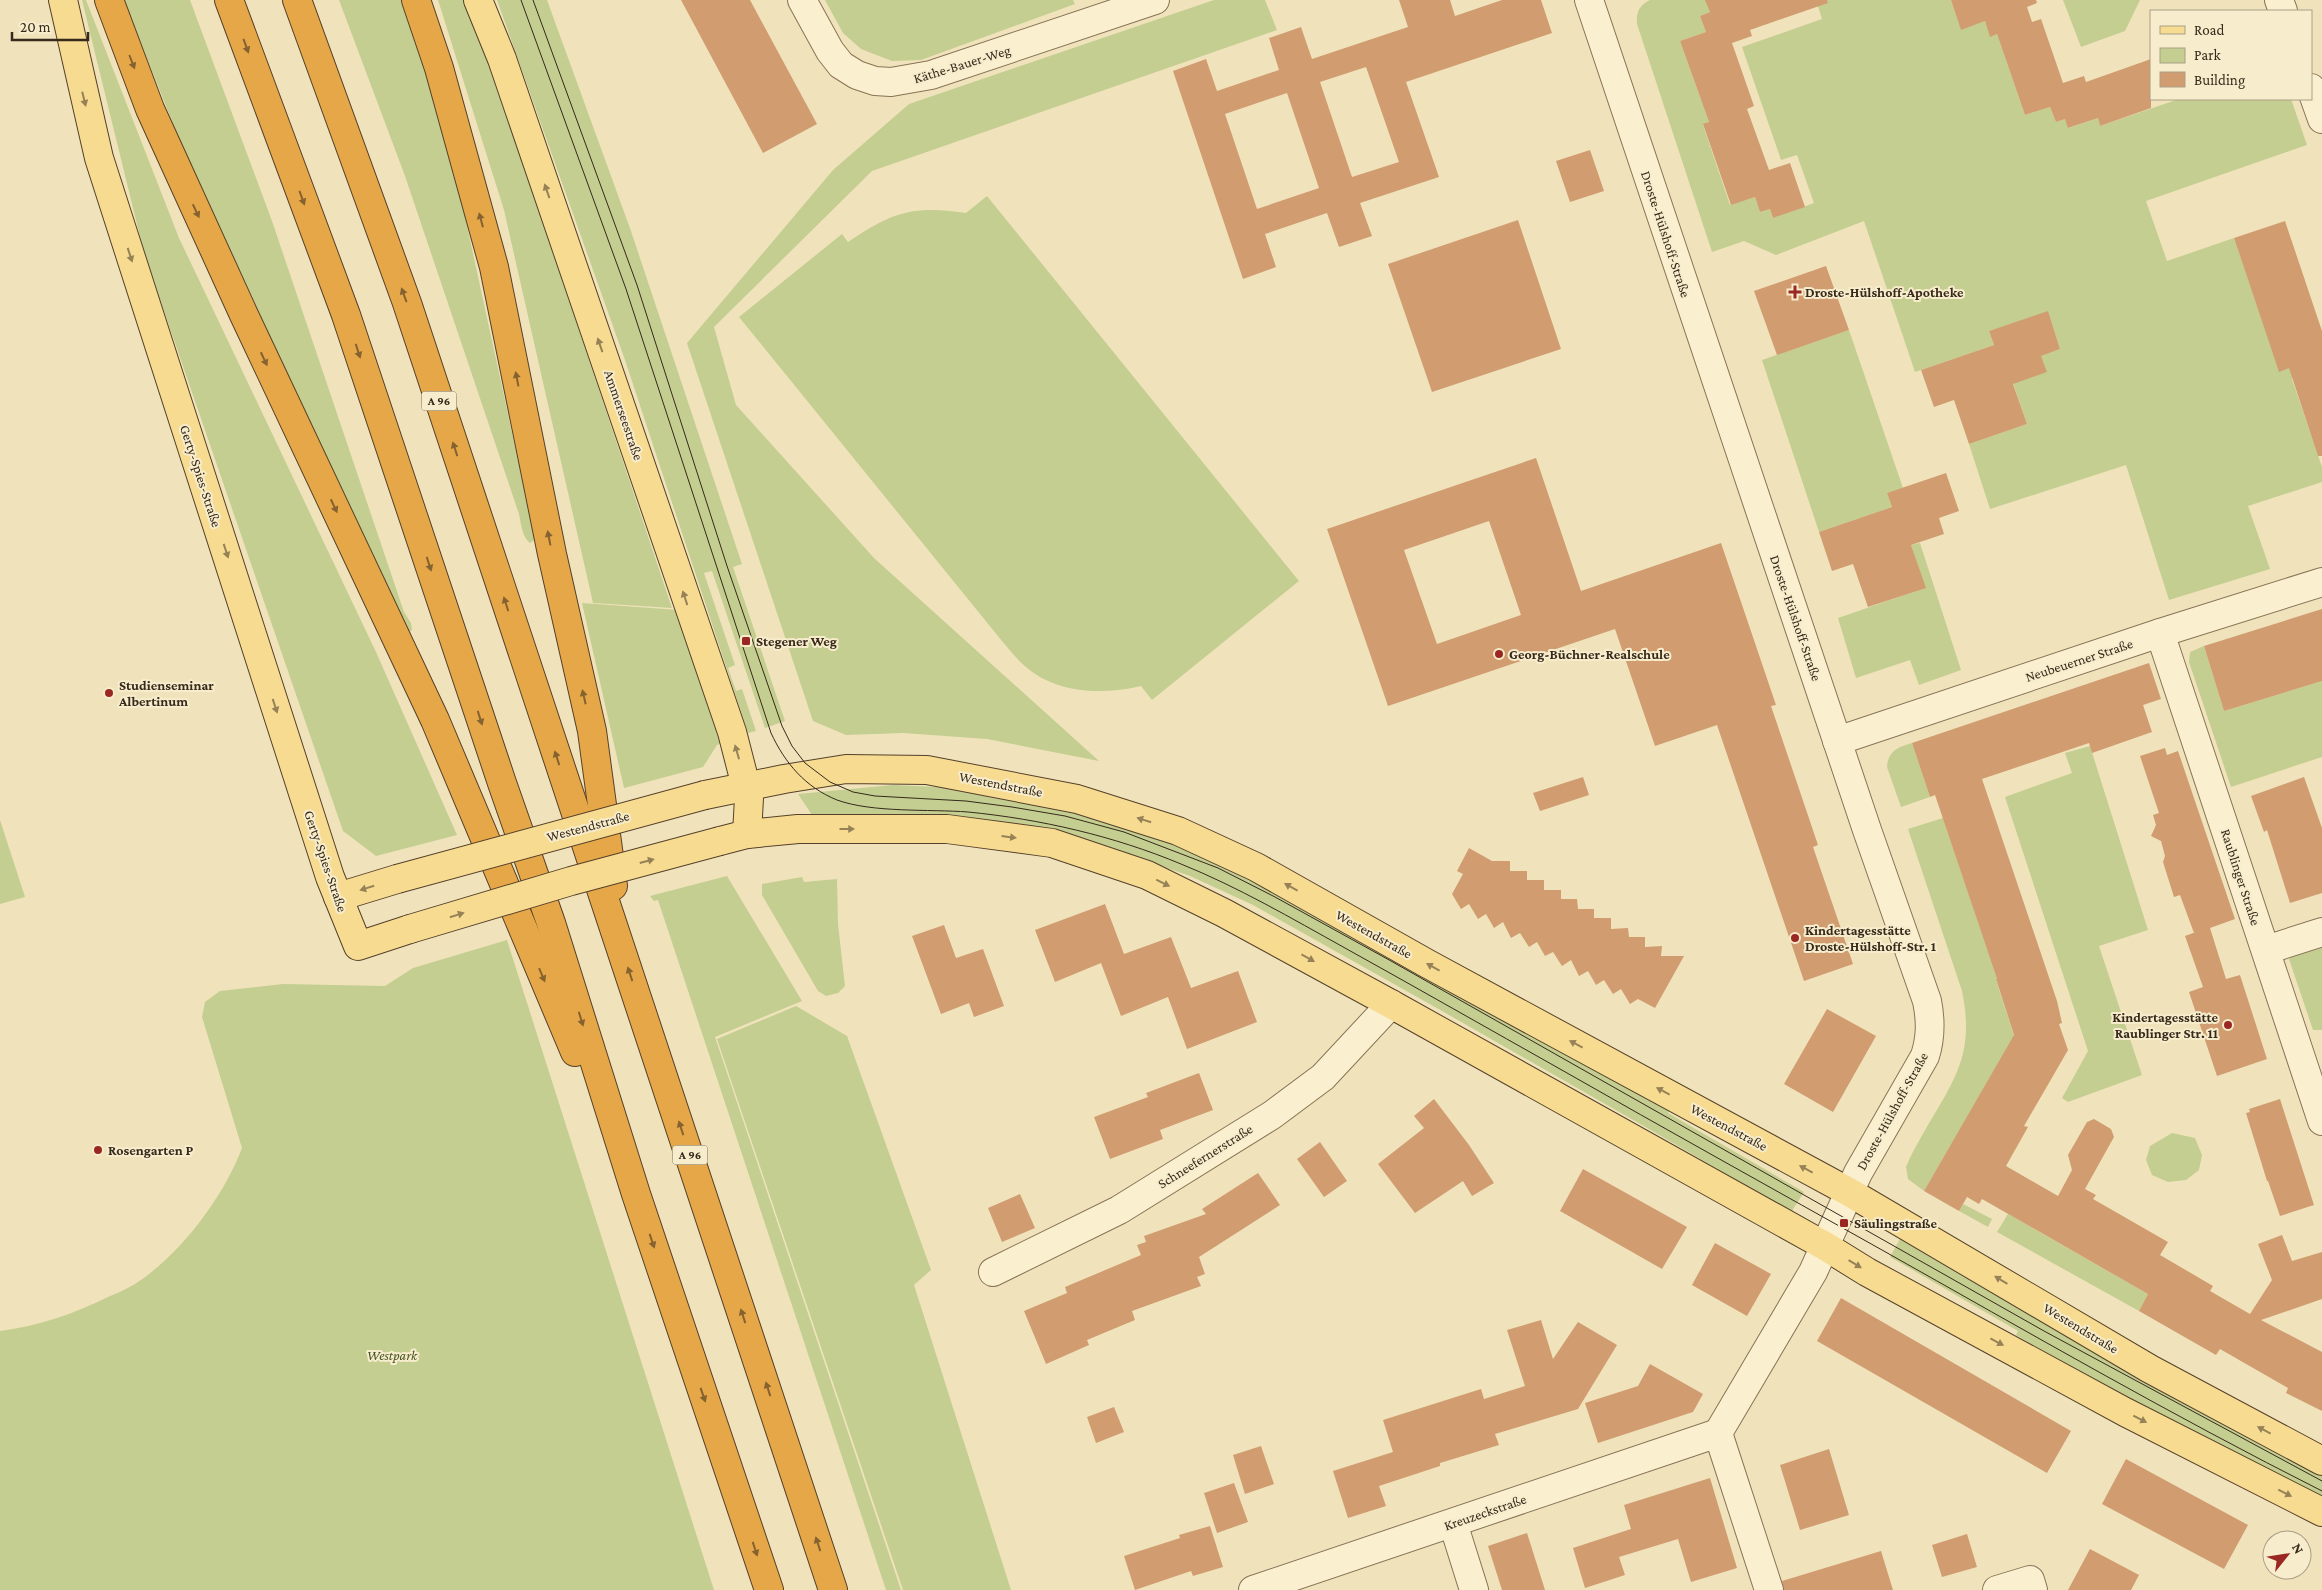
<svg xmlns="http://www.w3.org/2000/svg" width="2322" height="1590" viewBox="0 0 2322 1590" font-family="'Crimson Pro',serif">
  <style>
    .green { fill: #c4ce90 }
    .building { fill: #d09c70; fill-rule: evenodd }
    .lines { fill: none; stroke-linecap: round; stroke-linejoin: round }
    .minor-casing { stroke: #887355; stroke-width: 30 }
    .major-casing { stroke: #55402a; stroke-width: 30 }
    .highway-casing { stroke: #55402a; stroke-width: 30 }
    .minor { stroke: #faf0d0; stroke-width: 28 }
    .major { stroke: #f6db91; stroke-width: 28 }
    .highway { stroke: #e5a747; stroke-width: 28 }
    .tram { stroke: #37291b; stroke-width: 1 }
    .major-bridge-casing { stroke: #55402a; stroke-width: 30; stroke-linecap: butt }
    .major-bridge { stroke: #f6db91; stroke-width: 28 }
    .oneway { fill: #85622f }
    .oneway2 { fill: #968256 }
    .poi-dot { fill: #9a2722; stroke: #f7edcc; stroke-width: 2 }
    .labels { text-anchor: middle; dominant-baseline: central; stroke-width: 4; stroke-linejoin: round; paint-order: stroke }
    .shield { fill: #f7edcc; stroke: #716450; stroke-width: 1 }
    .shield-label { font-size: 12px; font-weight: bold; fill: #37291b }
    .street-label { font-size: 14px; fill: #37291b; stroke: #f7edcc }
    .poi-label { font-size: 14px; font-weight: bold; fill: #37291b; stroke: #f7edcc; text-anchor: start }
    .park-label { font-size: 14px; font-style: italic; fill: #455420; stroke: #f7edcc }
  </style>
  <rect width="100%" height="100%" fill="#f0e3bc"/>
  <g class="green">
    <path d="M82 0H86L179 238 376 652 457 835 376 856 343 831 144 253Z"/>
    <path d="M124 0H190L272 221 404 612 411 623 412 630 408 633 181 144Z"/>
    <path d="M339 0H404L431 87 464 212 534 534V540L530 543C522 537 521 524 519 514L405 176Z"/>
    <path d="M438 0H465L488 58 672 608 593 603 504 210Z"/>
    <path d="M497 0H547L631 231 742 564 733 567 785 721 765 728 712 571 704 573 735 665 728 668 736 691 742 689 756 731 748 733 625 360Z"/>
    <path d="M825 0H1073L1075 4 921 60 892 61 861 49 843 33Z"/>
    <path d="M1214 0H1265L1277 30 872 171 714 327 736 405 874 558 1099 761 987 739 903 733 846 735 813 721 687 343 833 170 909 104Z"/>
    <path d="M1650 0H1716L1707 3 1710 12 1700 16 1706 32 1680 41 1709 122 1703 125 1730 205 1755 197 1760 212 1770 209 1773 218 1814 203 1797 155 1781 160 1742 47 1822 19 1816 0H1951L1961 29 1985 21 1990 36 1997 34 2025 115 2050 107 2056 122 2065 119 2069 128 2098 118 2100 126 2179 99H2291L2307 145 2146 201 2167 261 2234 238 2279 371 2302 364 2292 379 2322 467V482L2248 506 2270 569 2169 600 2126 465 1990 509 1969 444 2027 424 2013 383 2046 372 2043 361 2037 357 2060 349 2048 312 1989 331 1994 345 1915 372 1864 221 1776 255 1744 241 1712 252 1637 24C1636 13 1639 5 1650 0Z"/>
    <path d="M2063 0H2140L2125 31 2081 47Z"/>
    <path d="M987 196 1299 581 1152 700 1141 686C1103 695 1057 694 1026 667 1017 660 1010 650 1002 641L739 317 842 234 848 242C892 212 913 205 966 213Z"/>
    <path d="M1849 330 1903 488 1887 493 1892 507 1819 532 1762 360Z"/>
    <path d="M1920 543 1961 670 1919 685 1910 660 1856 678 1838 618 1925 588 1911 545Z"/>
    <path d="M582 603 679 610 722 743 717 745 703 767 624 788Z"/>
    <path d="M2204 646 2224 711 2322 681V757L2231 787 2189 662 2190 652Z"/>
    <path d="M1912 743 1930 797 1901 807 1887 767C1888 751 1898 747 1912 743Z"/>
    <path d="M2090 746 2148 930 2099 946 2142 1075 2068 1102 2062 1098 2088 1051 2005 797 2072 773 2065 753Z"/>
    <path d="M893 785 959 788 1080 810 1210 854 1671 1108 1668 1113 1804 1192 1790 1214 1735 1179 1635 1121 1442 1011 1253 905 1190 876 1077 837 1026 829 886 815 814 818 798 794Z"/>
    <path d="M1943 818 1997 979 1996 980 2015 1039 2011 1041 1924 1191 1908 1179 1906 1167C1911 1154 1918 1143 1924 1132 1955 1079 1975 1054 1962 991L1908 829Z"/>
    <path d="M0 820 25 897 0 904Z"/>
    <path d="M727 876 802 1001 715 1037 901 1590H886L658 900 654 901 650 896Z"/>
    <path d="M802 877 804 882 837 879 838 924 845 986 838 993 826 996 818 991 762 895V884Z"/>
    <path d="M507 940 714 1590H0V1331C39 1326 73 1314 108 1297 117 1293 127 1289 135 1284 180 1255 223 1198 242 1148L202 1017 205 1002 220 991 283 984 385 986 413 968Z"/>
    <path d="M2322 945V1030H2313L2289 959 2297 953Z"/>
    <path d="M796 1006 847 1036 931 1270 914 1285 1011 1590H903L717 1039Z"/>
    <path d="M2172 1133 2195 1138 2202 1155 2199 1170 2186 1180 2168 1182 2152 1175 2146 1160 2150 1146Z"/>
    <path d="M1963 1204 1992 1219 1988 1227 1959 1211Z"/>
    <path d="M2008 1214 2148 1294 2139 1311 1997 1232Z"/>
    <path d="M1901 1237 2322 1473V1500L2074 1370 2016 1335 2018 1331 1890 1257Z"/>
  </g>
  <g class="building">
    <path d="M681 0H750L817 124 763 153Z"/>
    <path d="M1399 0H1450L1455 16 1502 0H1541L1552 33 1406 82 1439 177 1360 203 1372 236 1339 247 1327 213 1265 234 1276 267 1243 279 1173 71 1206 59 1217 91 1279 70 1269 38 1301 27 1312 59 1408 27ZM1366 67 1399 162 1352 177 1320 82ZM1287 93 1319 188 1257 209 1225 114Z"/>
    <path d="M1705 0H1827L1828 3 1750 30 1752 36 1732 43 1754 106 1747 109 1769 170 1790 163 1805 207 1773 218 1770 209 1760 212 1755 197 1731 205 1703 124 1709 122 1680 41 1706 32 1700 16 1710 12Z"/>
    <path d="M1951 0H2036L2037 3 2027 7 2032 22 2041 19 2063 83 2084 76 2086 82 2151 59V108L2100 126 2098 118 2068 128 2065 119 2056 122 2050 107 2025 115 1997 34 1990 37 1985 21 1961 30Z"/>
    <path d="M1590 150 1604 191 1570 202 1556 161Z"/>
    <path d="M1518 220 1561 349 1432 392 1388 264Z"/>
    <path d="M2285 221 2322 331V456H2318L2289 368 2279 372 2234 238Z"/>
    <path d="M1826 266 1849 330 1777 355 1754 291Z"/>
    <path d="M2048 311 2060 349 2041 356 2047 372 2013 384 2027 424 1969 444 1954 400 1934 407 1921 370 1994 345 1989 331Z"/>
    <path d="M1536 458 1581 591 1721 543 1776 705 1771 706 1818 845 1813 847 1853 964 1804 981 1717 725 1655 746 1615 629 1388 706 1327 529ZM1489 521 1521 615 1437 644 1404 550Z"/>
    <path d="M1946 473 1959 511 1939 518 1944 534 1911 545 1926 588 1868 607 1853 564 1832 571 1819 532 1892 507 1887 493Z"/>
    <path d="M2322 609V681L2224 711 2204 646Z"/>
    <path d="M2149 663 2161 699 2143 705 2152 732 2092 753 2089 743 1982 779 2057 1001 2062 1023 2059 1024 2068 1050 2024 1126 2028 1127 2006 1166 2058 1196 2072 1170 2068 1155 2087 1122 2094 1119 2111 1129 2114 1137 2085 1189 2096 1195 2093 1199 2168 1242 2160 1255 2213 1286 2210 1291 2250 1314 2272 1280 2258 1244 2282 1235 2292 1261 2322 1252V1299L2261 1320 2322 1352V1411L2286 1393 2288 1388 2220 1349 2216 1355 2139 1311 2148 1294 1982 1199 1979 1204 1967 1197 1959 1211 1924 1191 2014 1035 1996 979H1997L1935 795 1930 797 1912 743Z"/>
    <path d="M2165 748 2167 755 2178 751 2235 919 2210 928 2226 979 2240 975 2267 1059 2217 1076 2189 992 2203 987 2185 936 2196 932 2194 933 2180 895 2174 897 2163 862 2165 856 2161 841 2151 836 2156 825 2153 815 2159 813 2140 756Z"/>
    <path d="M1583 777 1589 795 1540 811 1533 793Z"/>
    <path d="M2304 777 2322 828V893L2290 903 2267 830 2264 832 2251 796Z"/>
    <path d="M1469 848 1492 861H1510V871H1527V880H1544V890H1561V899H1577L1578 909H1594V918H1611V929L1628 928 1629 937H1645V947L1662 946 1661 956H1684L1655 1008 1638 999 1630 1004 1621 989 1613 994 1604 980 1596 985 1588 971 1579 976 1571 960 1562 966 1553 952 1545 956 1537 942 1529 947 1520 933 1511 938 1503 922 1494 928 1486 914 1478 919 1469 904 1461 909 1452 894 1463 874 1457 871Z"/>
    <path d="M1105 904 1124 954 1171 937 1191 988 1238 971 1257 1022 1187 1049 1168 997 1121 1016 1101 963 1055 982 1035 930Z"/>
    <path d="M944 925 956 958 983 949 1004 1006 974 1017 969 1003 941 1014 912 936Z"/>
    <path d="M1827 1009 1876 1036 1833 1112 1784 1084Z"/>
    <path d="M1199 1073 1213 1110 1160 1130 1163 1139 1110 1159 1094 1117 1148 1097 1146 1093Z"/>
    <path d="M1434 1099 1469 1145 1494 1183 1472 1196 1463 1181 1415 1213 1378 1164 1424 1128 1414 1116Z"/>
    <path d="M2280 1099 2314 1205 2280 1216 2268 1181H2267L2246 1113 2250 1112 2249 1109Z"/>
    <path d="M1320 1142 1347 1181 1324 1197 1297 1159Z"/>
    <path d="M1583 1169 1687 1227 1662 1269 1560 1211Z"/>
    <path d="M1258 1173 1280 1205 1199 1257 1205 1274 1197 1277 1201 1286 1132 1311 1135 1320 1087 1340 1089 1345 1046 1364 1024 1311 1067 1293 1065 1287 1141 1255 1137 1245 1146 1242 1144 1236 1206 1214 1202 1209Z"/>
    <path d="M1020 1194 1035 1228 1002 1242 988 1208Z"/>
    <path d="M1715 1243 1771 1274 1747 1316 1692 1285Z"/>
    <path d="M1841 1298 2071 1431 2047 1473 1817 1341Z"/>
    <path d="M1541 1320 1553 1359 1578 1322 1617 1345 1578 1409 1495 1434 1499 1445 1440 1463V1466L1379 1486 1386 1506 1348 1518 1333 1471 1393 1452 1383 1420 1481 1389 1484 1399 1525 1386 1507 1330Z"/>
    <path d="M1650 1364 1703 1394 1693 1412 1598 1443 1585 1403 1638 1386Z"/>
    <path d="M1114 1407 1124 1432 1096 1443 1087 1417Z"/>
    <path d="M1261 1446 1274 1484 1245 1494 1233 1455Z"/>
    <path d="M1829 1449 1849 1515 1800 1530 1780 1465Z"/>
    <path d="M2126 1459 2248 1525 2224 1569 2102 1504Z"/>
    <path d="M1710 1478 1737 1568 1691 1582 1678 1539 1619 1557 1625 1575 1585 1588 1573 1548 1631 1529 1624 1505Z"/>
    <path d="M1234 1483 1248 1522 1217 1533 1204 1493Z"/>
    <path d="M1210 1526 1223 1567 1193 1576 1191 1571 1135 1590 1124 1556 1180 1538 1179 1535Z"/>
    <path d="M1527 1533 1545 1590H1502L1488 1546Z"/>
    <path d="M1967 1534 1977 1567 1942 1577 1932 1545Z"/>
    <path d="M2090 1549 2139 1575 2131 1590H2068Z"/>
    <path d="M1881 1551 1893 1590H1784L1782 1581Z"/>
  </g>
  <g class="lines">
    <g class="minor-casing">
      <g id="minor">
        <path d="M802 0 830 51 841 65 857 75 875 81 891 82 931 75 1155 0"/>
        <path d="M1589 0 1867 830 1927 1001C1931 1021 1931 1037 1925 1056L1858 1173 1813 1272 1718 1433 1769 1590"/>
        <path d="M2279 0 2283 11"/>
        <path d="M2311 88 2322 119"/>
        <path d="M2160 633 2322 1121"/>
        <path d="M1837 741 2160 633 2322 582"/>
        <path d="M2266 950 2322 932"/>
        <path d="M993 1272 1119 1210 1272 1115 1323 1077 1391 1004"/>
        <path d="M1453 1523 1474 1590"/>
        <path d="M1253 1590 1718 1433"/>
        <path d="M1997 1590 2030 1580 2033 1590"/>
      </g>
    </g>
    <g class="major-casing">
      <g id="major">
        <path d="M63 0 99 158 330 877 358 946 410 929"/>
        <path d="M478 0 502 59 732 732 749 798 747 834"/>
        <path d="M705 795 784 779 846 769 927 770 1077 799 1178 831 1256 867 1428 964 1849 1192 2150 1369 2322 1461"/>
        <path d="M720 841 747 834 798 829H947L1052 843 1147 875 1224 913 1391 1004 1825 1246 1867 1272 2125 1412 2322 1512"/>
        <path d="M338 897 397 879"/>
      </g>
    </g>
    <g class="highway-casing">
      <g id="highway">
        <path d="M109 0 150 109 244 315 435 720 575 1052"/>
        <path d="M229 0 346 315 502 783 551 923 636 1194 769 1590"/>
        <path d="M297 0 407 303 833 1590"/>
        <path d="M416 0 439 68 494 267 552 554 592 731 613 886"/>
      </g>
    </g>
    <use href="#minor" class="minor"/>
    <use href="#major" class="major"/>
    <use href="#highway" class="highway"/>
    <g class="tram">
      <path d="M521 0 626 289 771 733C785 763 805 787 837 800 873 813 929 809 968 812 1040 819 1114 836 1181 864 1238 887 1291 918 1345 948 1417 988 1489 1029 1560 1069 1667 1130 1775 1190 1882 1250 2028 1332 2173 1416 2322 1491"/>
      <path d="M533 0 637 285 727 566 782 726 792 746 805 763 830 782 853 792 875 796 966 801 1012 807 1065 816 1124 832 1218 868 1275 897 1391 961 2044 1331 2322 1481"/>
    </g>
    <g class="major-bridge-casing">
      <g id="major-bridge">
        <path d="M397 879 705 795"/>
        <path d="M410 929 571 881 720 841"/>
      </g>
    </g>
    <use href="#major-bridge" class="major-bridge"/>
  </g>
  <defs><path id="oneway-solid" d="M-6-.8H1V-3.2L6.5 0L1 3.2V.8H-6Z" transform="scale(1.25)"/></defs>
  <g class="oneway">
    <use href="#oneway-solid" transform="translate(246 46) rotate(70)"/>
    <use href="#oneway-solid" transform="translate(132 62) rotate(69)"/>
    <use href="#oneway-solid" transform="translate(302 198) rotate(70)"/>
    <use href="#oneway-solid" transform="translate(196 211) rotate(65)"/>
    <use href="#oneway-solid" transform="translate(481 220) rotate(-105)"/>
    <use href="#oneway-solid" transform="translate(404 295) rotate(-110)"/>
    <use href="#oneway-solid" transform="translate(358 351) rotate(72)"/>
    <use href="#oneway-solid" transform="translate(264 359) rotate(65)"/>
    <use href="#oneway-solid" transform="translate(517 379) rotate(-101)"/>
    <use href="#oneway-solid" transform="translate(455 449) rotate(-108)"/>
    <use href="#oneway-solid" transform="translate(334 506) rotate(65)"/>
    <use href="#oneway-solid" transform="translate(549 538) rotate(-101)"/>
    <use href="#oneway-solid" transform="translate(429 564) rotate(72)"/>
    <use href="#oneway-solid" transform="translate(506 604) rotate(-108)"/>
    <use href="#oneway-solid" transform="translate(584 697) rotate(-103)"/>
    <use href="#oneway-solid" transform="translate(480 718) rotate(72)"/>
    <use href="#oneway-solid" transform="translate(557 758) rotate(-108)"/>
    <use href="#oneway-solid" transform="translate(630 974) rotate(-108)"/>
    <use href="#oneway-solid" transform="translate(542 975) rotate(67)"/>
    <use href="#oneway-solid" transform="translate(581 1019) rotate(73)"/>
    <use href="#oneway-solid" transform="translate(681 1128) rotate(-108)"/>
    <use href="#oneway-solid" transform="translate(652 1241) rotate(71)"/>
    <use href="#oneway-solid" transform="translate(743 1316) rotate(-108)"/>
    <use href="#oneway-solid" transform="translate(768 1389) rotate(-108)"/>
    <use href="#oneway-solid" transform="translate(703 1395) rotate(71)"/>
    <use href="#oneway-solid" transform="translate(818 1544) rotate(-108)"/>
    <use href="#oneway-solid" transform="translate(755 1549) rotate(72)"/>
  </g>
  <g class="oneway2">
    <use href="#oneway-solid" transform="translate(84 99) rotate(76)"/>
    <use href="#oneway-solid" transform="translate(547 191) rotate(-109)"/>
    <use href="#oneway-solid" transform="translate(130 255) rotate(72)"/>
    <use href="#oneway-solid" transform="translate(600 345) rotate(-109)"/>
    <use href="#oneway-solid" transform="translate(226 551) rotate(72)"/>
    <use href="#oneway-solid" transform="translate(685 598) rotate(-108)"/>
    <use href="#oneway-solid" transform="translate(275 706) rotate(72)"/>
    <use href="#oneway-solid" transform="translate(737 752) rotate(-106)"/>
    <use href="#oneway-solid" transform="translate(1144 820) rotate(-162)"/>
    <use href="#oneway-solid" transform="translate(847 829)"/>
    <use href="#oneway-solid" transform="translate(1009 837) rotate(7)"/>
    <use href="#oneway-solid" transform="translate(647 861) rotate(-15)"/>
    <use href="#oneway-solid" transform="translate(1163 883) rotate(26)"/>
    <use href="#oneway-solid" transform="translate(1291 887) rotate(-151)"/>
    <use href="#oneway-solid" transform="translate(367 888) rotate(163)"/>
    <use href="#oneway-solid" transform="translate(457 915) rotate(-17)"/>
    <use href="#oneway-solid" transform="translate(1308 958) rotate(29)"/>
    <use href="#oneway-solid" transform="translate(1433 967) rotate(-151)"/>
    <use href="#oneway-solid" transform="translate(1576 1044) rotate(-152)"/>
    <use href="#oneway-solid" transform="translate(1663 1091) rotate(-152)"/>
    <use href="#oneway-solid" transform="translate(1806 1169) rotate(-152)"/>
    <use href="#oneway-solid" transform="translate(1855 1264) rotate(31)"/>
    <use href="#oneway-solid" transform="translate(2001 1280) rotate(-149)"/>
    <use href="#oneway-solid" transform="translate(1997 1342) rotate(28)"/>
    <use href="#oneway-solid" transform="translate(2140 1419) rotate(27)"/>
    <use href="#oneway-solid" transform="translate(2264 1430) rotate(-152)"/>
    <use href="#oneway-solid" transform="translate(2285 1493) rotate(27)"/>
  </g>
  <g class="poi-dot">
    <path d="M1792.5 284.5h5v5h5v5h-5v5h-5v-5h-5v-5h5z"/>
    <rect x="741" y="636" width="10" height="10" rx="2.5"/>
    <circle cx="1499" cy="654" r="5"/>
    <circle cx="109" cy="693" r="5"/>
    <circle cx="1795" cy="938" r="5"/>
    <circle cx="2228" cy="1025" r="5"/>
    <circle cx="98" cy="1150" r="5"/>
    <rect x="1839" y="1218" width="10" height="10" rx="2.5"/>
  </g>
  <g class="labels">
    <g class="shield">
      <rect x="421.5" y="391.5" width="35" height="19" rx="4"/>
      <rect x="672.5" y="1145.5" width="35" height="19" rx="4"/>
    </g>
    <g class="shield-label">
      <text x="439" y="401">A 96</text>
      <text x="690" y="1155">A 96</text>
    </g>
    <g class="street-label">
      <text transform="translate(962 64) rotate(-17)">Käthe-Bauer-Weg</text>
      <text transform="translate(1666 234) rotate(72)">Droste-Hülshoff-Straße</text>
      <text transform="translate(624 415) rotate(71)">Ammerseestraße</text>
      <text transform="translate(201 476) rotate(72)">Gerty-Spies-Straße</text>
      <text transform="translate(1796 618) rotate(71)">Droste-Hülshoff-Straße</text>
      <text transform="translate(2079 660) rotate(-18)">Neubeuerner Straße</text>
      <text transform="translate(1001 784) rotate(11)">Westendstraße</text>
      <text transform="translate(588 826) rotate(-15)">Westendstraße</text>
      <text transform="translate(326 861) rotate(71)">Gerty-Spies-Straße</text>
      <text transform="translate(2241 877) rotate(72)">Raublinger Straße</text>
      <text transform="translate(1374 934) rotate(29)">Westendstraße</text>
      <text transform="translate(1892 1111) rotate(-61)">Droste-Hülshoff-Straße</text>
      <text transform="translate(1729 1127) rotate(28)">Westendstraße</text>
      <text transform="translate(1205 1156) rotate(-32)">Schneefernerstraße</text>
      <text transform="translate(2081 1328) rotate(31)">Westendstraße</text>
      <text transform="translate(1485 1512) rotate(-19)">Kreuzeckstraße</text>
    </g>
    <g class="poi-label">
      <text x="1805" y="292">Droste-Hülshoff-Apotheke</text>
      <text x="756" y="641">Stegener Weg</text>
      <text x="1509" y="654">Georg-Büchner-Realschule</text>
      <text x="119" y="685">Studienseminar<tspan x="119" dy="16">Albertinum</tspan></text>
      <text x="1805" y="930">Kindertagesstätte<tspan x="1805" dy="16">Droste-Hülshoff-Str. 1</tspan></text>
      <text x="2218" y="1017" text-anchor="end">Kindertagesstätte<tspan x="2218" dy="16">Raublinger Str. 11</tspan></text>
      <text x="108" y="1150">Rosengarten P</text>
      <text x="1854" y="1223">Säulingstraße</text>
    </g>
    <g class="park-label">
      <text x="392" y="1355">Westpark</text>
    </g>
  </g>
  <rect x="2150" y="10" width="162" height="90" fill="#f7edcc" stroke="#aa9f85"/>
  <rect x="2160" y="26" width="25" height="8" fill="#f6db91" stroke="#aa9f85"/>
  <text x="2194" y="35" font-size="15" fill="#37291b">Road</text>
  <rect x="2160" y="48" width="25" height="15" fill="#c4ce90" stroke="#aa9f85"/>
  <text x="2194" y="60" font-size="15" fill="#37291b">Park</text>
  <rect x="2160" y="72" width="25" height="15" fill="#d09c70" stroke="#aa9f85"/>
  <text x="2194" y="85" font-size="15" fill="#37291b">Building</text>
  <g transform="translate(2287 1555) rotate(60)"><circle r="24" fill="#f7edcc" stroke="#aa9f85"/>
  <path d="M0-4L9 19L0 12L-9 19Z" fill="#9a2722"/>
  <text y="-8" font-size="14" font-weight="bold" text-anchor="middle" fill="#37291b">N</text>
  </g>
  <path d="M12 32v8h76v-8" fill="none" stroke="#37291b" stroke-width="2.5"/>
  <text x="20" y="32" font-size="15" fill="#37291b" stroke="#f7edcc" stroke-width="4" paint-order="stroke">20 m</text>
</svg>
